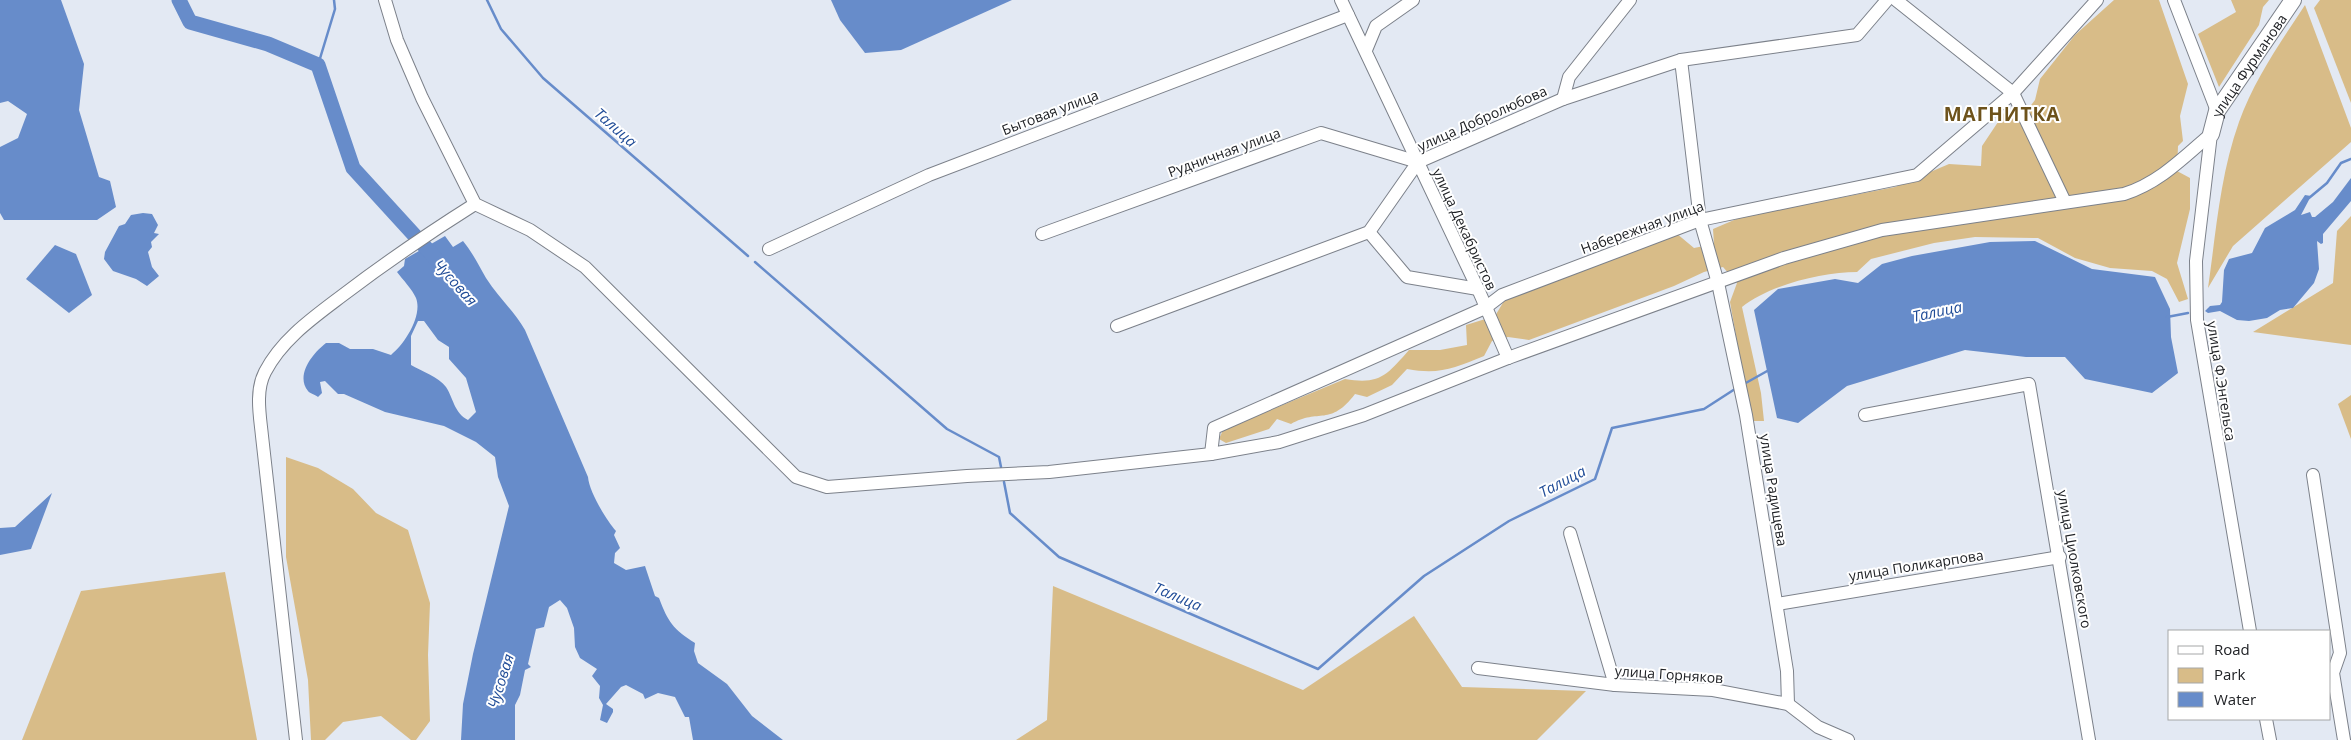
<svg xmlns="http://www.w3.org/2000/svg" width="2351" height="740" viewBox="0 0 2351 740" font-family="'Open Sans',sans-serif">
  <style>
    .green { fill: #d8bc88 }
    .water { fill: #678cca; fill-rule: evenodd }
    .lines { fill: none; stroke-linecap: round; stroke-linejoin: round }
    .stream { stroke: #678cca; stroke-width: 2.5 }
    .river { stroke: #678cca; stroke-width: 15 }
    .minor-casing { stroke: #7c818a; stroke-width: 14 }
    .major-casing { stroke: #7c818a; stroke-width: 18 }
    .minor { stroke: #fff; stroke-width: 12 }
    .major { stroke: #fff; stroke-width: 16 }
    .labels { text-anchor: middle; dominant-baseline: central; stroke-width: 4; stroke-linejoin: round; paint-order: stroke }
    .street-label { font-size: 14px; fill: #202226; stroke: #fff }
    .water-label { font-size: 15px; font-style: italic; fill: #214d98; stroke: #fff }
    .district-label { font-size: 19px; font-weight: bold; letter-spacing: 1px; fill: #6d521b; stroke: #fff }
  </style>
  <rect width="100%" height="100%" fill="#e3e9f3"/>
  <g class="green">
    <path d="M2114 0H2159L2188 84 2180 116 2183 141 2178 146 2177 171 2190 178V209L2177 263 2188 299 2179 302 2167 279 2152 271 2110 268 2075 258 2038 238 1975 237 1934 243 1871 259 1857 272C1823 272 1769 285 1742 307L1761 393 1764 421H1751L1730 302 1737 283 1723 267 1704 272 1674 286 1529 340 1508 337 1492 341 1484 356C1454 368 1440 375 1407 369L1392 385 1367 397 1355 394C1330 427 1319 408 1291 424L1277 419 1269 429 1226 443 1219 439 1223 430 1345 379C1380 385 1387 375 1409 350H1440L1467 345 1466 325 1495 316 1504 301 1676 233 1694 248 1714 244 1713 229 1741 217 1895 187 1949 164 1981 166 1982 146 2006 110 2020 120 2035 100 2040 79 2075 35Z"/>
    <path d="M2231 0H2269L2263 7 2259 25 2219 87 2198 34 2236 12Z"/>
    <path d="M2320 0H2351V103L2314 8Z"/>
    <path d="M2305 5 2351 128V142L2233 246 2208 288C2216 233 2220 175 2239 122 2254 80 2280 43 2305 5Z"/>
    <path d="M2351 216V345L2253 332 2333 283 2337 231Z"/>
    <path d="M2351 395V439L2338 404Z"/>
    <path d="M286 457 318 468 353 489 376 513 408 530 430 603 428 655 430 721 416 740H411L381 716 343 722 325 740H311L308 680 286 557Z"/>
    <path d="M225 572 257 740H22L81 591Z"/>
    <path d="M1053 586 1303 690 1414 616 1462 687 1586 691 1537 740H1016L1047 720Z"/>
  </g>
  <g class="water">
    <path d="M0 0H61L84 64 79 110 99 177 110 181 116 207 97 220H4L0 213V147L18 138 27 114 8 101 0 103Z"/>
    <path d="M831 0H1012L901 50 865 53 840 20Z"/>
    <path d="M2351 178V201L2323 234V243L2321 244 2317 241 2319 269 2314 283 2293 308 2280 310 2267 318 2249 321 2237 320 2220 311 2208 313 2205 311 2210 306 2220 305 2222 302 2224 270 2229 259 2252 253 2265 228 2295 210 2305 195 2311 196 2301 215 2310 212 2312 217H2315L2333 202Z"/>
    <path d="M143 213 152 214 158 225 154 233 159 234 151 242 152 247 148 252 152 267 159 276 147 286 136 279 113 271 104 259 105 252 119 226 125 224 131 215Z"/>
    <path d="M445 236 453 247 463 241C474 255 478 264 486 278 498 297 514 311 525 330L588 477C589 491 606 520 616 531L614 535 620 548 615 553 614 563 626 570 645 566 655 596 659 598C668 622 673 629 695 643L694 651 698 663 727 684 752 716 783 740H693L689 717H685L675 697 658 693 645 699 643 694 626 685 621 687 606 704 613 709V712L607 723 600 720 603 705 599 698 600 686 592 676 597 669 580 658 575 647 574 628 567 608 560 600 549 607 544 627 536 629 528 664 531 667 525 670 520 695 515 705V740H461L463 704 473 654 509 506 498 477 495 457 476 442 444 426 385 412 344 394H338L325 381 320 382 322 393 318 397C316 395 309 393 308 391 295 375 313 353 326 343H339L350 349H373L391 355C404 345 423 316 416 298 412 289 403 280 397 272L404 266 405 259ZM418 321H424L438 340 449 347V359L466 378 476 412 468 420C454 413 453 397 446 387 439 377 421 371 411 365V336Z"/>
    <path d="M2035 241 2092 269 2155 277 2170 309 2171 337 2178 373 2152 393 2085 379 2065 357H2026L1965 350 1847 386 1798 423 1777 418 1754 310 1778 289 1835 279 1858 283 1882 264 1912 256 1990 242Z"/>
    <path d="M55 245 76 254 92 295 69 313 26 279Z"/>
    <path d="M52 493 31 549 0 555V528L15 527Z"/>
  </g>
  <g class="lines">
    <g class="stream">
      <path d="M487 0 501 29 543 78 748 256"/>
      <path d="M318 65 335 9 334 0"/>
      <path d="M2309 198 2327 183 2341 163 2351 159"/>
      <path d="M755 262 947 429 999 457 1001 467"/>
      <path d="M2167 317 2188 313"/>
      <path d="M1744 384 1769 370"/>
      <path d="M1004 482 1010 513 1059 557 1318 669 1424 576 1509 521 1595 479 1612 428 1704 409 1735 389"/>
    </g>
    <path class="river" d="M179 0 190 22 268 44 318 65 353 168 438 261"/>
    <g class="minor-casing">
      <g id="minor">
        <path d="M385 0 397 40 422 98 475 204 530 230 585 267 796 477 827 487 967 476 1049 472 1211 454 1279 442 1364 415 1508 358 1784 258 1882 230 2124 194C2159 183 2183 158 2211 134"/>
        <path d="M1341 0 1478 289 1508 358"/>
        <path d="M1896 0 2013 93 2065 202"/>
        <path d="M2174 0 2217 111"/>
        <path d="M1366 50 1376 26 1413 0"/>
        <path d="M1681 60 1700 220 1718 283 1746 415 1787 671 1788 704"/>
        <path d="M1563 99 1569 77 1630 0"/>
        <path d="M2211 134 2196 261 2197 320 2250 631"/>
        <path d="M1369 232 1407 277 1478 289"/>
        <path d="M1042 234 1321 133 1418 162"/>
        <path d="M769 249 929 175 1348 15"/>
        <path d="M1117 326 1369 232 1418 162 1563 99 1681 60 1857 35 1887 0"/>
        <path d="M1865 415 2029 384 2089 740"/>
        <path d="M1211 454 1214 428 1485 308 1502 295 1700 220 1917 175 2013 93 2097 0"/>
        <path d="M2313 475 2340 653 2333 673 2344 740"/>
        <path d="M1570 533 1615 685"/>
        <path d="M1777 604 2060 557"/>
        <path d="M1478 668 1615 685 1713 690 1788 704 1818 727 1848 740"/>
        <path d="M2266 719 2270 740"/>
        <path d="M296 740 262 436C260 416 255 391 265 372 282 339 314 317 343 295 385 263 429 233 475 204"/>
      </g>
    </g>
    <g class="major-casing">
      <g id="major">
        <path id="s1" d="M2211 134 2217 111 2293 0"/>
      </g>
    </g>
    <use href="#minor" class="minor"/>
    <use href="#major" class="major"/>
  </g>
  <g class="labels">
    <g class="street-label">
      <text stroke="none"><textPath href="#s1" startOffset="79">улица Фурманова</textPath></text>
      <text transform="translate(1050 112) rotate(-21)">Бытовая улица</text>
      <text transform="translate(1482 118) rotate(-24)">улица Добролюбова</text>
      <text transform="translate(1224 152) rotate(-20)">Рудничная улица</text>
      <text transform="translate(1642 227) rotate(-20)">Набережная улица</text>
      <text transform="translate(1465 229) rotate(65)">улица Декабристов</text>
      <text transform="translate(2222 381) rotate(81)">улица Ф.Энгельса</text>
      <text transform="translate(1774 490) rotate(81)">улица Радищева</text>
      <text transform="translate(2075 559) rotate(80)">улица Циолковского</text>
      <text transform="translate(1916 565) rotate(-9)">улица Поликарпова</text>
      <text transform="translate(1669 674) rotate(4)">улица Горняков</text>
    </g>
    <g class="water-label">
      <text transform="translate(616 127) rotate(41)">Талица</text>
      <text transform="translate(456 282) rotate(48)">Чусовая</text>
      <text transform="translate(1937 311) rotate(-12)">Талица</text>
      <text transform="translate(1562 481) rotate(-28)">Талица</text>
      <text transform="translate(1178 596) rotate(23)">Талица</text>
      <text transform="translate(500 681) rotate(-73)">Чусовая</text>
    </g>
    <g class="district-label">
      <text x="2002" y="114">МАГНИТКА</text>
    </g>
  </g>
  <rect x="2168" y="630" width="162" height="90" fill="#ffffff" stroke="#a6a7a8"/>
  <rect x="2178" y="646" width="25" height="8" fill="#ffffff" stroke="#a6a7a8"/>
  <text x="2214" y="655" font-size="15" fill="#202226">Road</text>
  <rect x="2178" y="668" width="25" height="15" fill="#d8bc88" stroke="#a6a7a8"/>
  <text x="2214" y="680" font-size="15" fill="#202226">Park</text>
  <rect x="2178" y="692" width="25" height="15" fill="#678cca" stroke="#a6a7a8"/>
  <text x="2214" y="705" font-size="15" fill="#202226">Water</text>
</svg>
